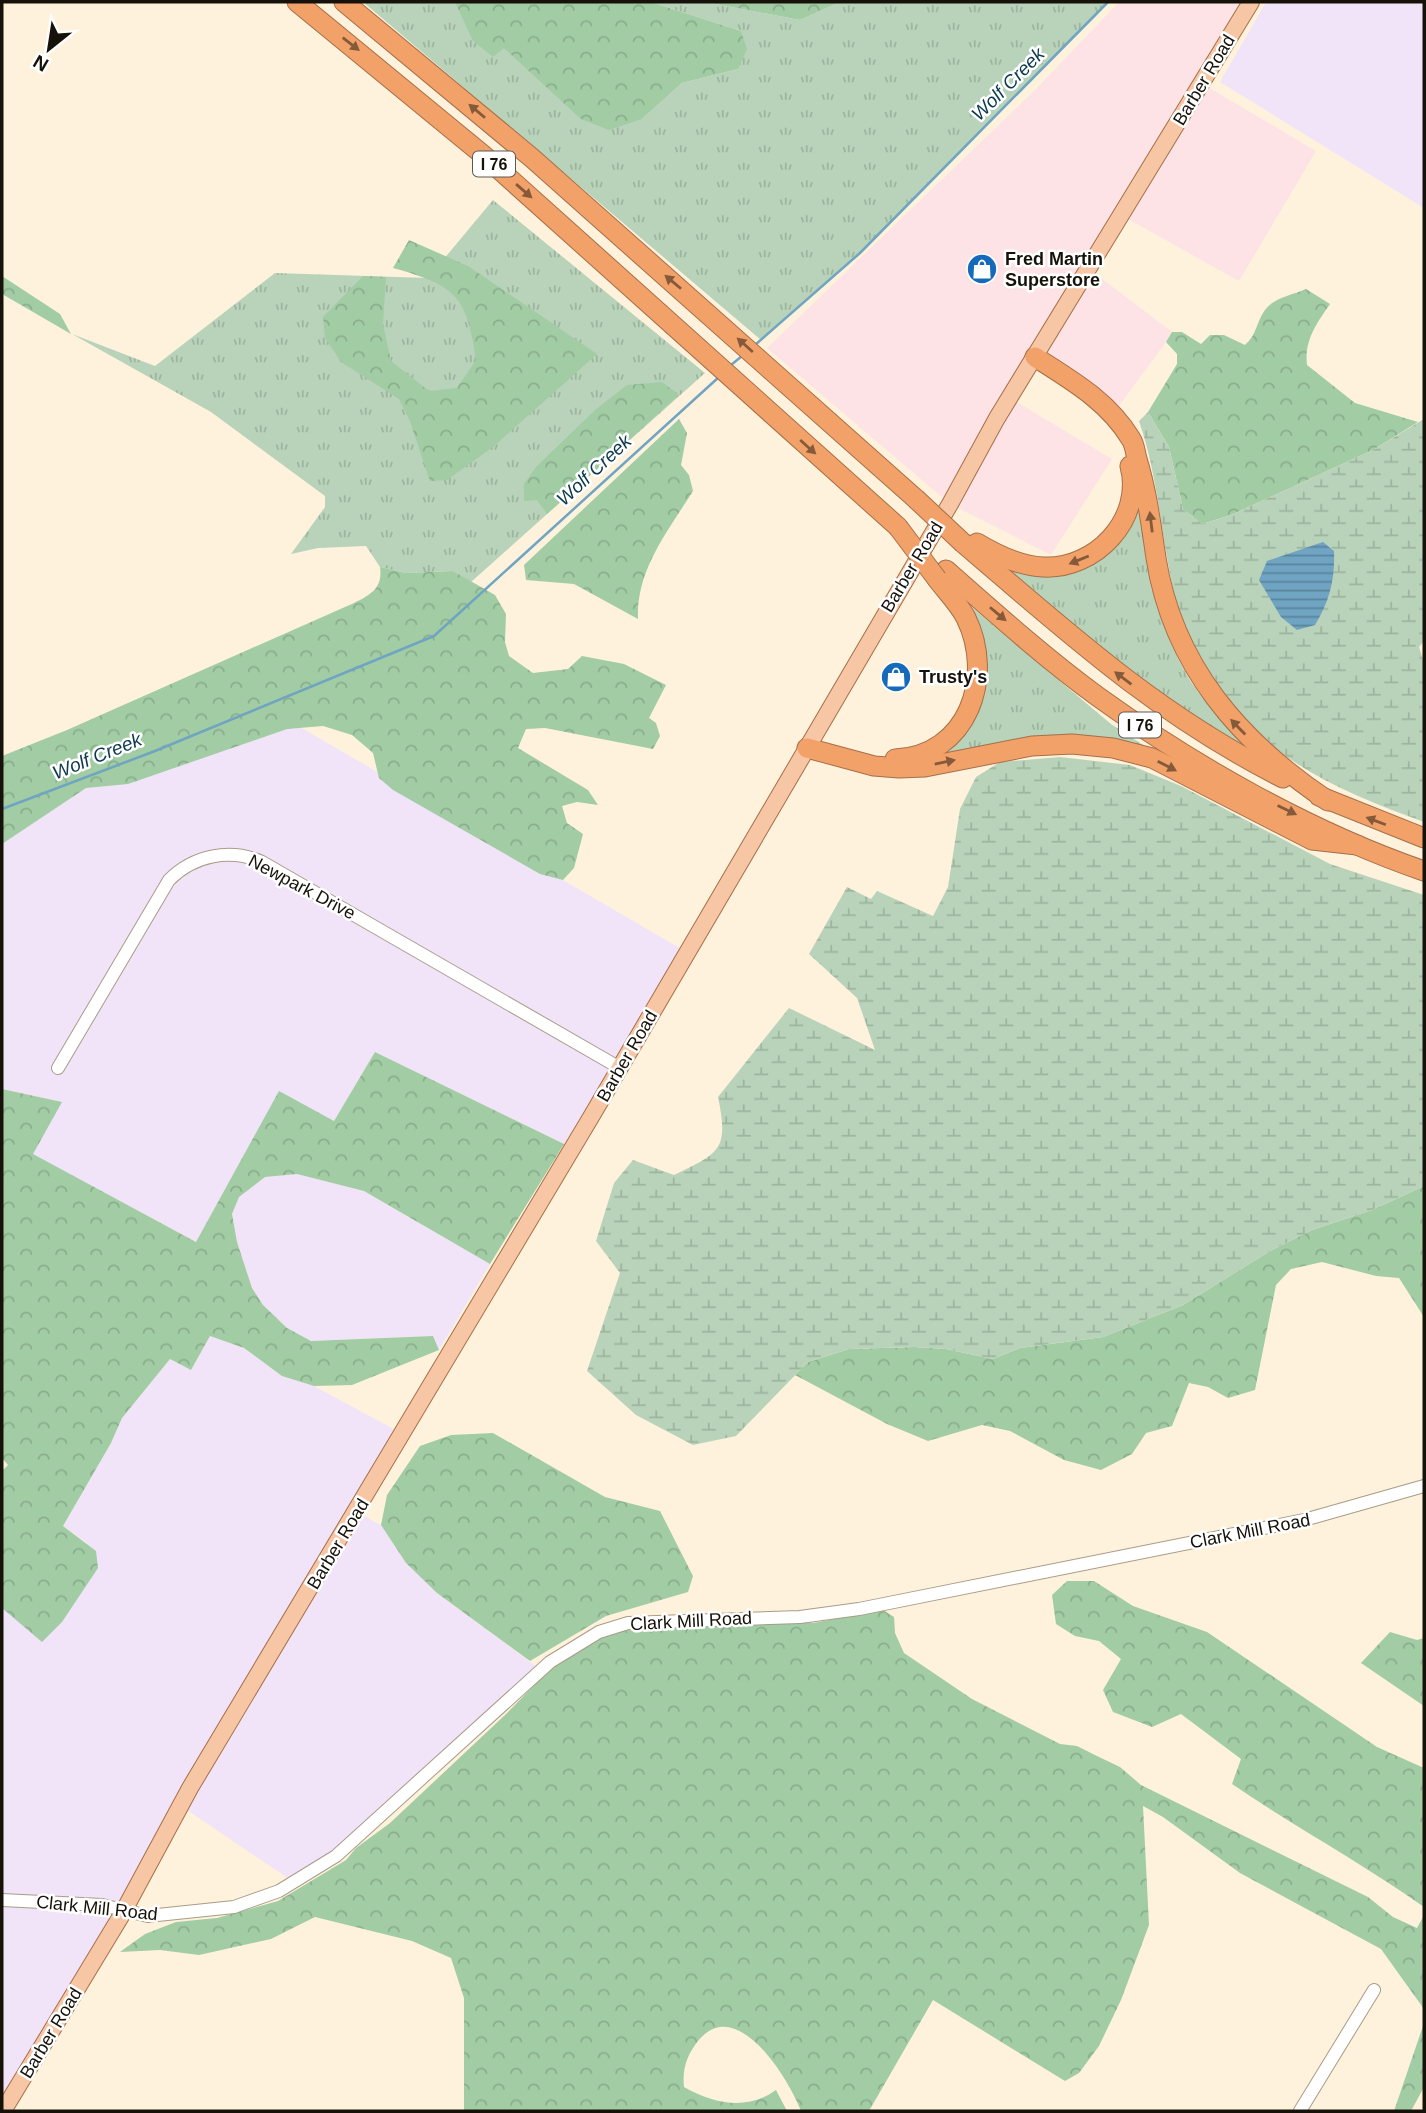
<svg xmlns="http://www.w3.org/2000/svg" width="1426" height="2113" viewBox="0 0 1426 2113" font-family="Arial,sans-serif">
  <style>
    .commercial { fill: #fde2e6 }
    .industrial { fill: #f1e4f9 }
    .grass { fill: url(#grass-tufts) }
    .forest { fill: url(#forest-crowns) }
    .wetland { fill: url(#wetland-marsh) }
    .water { fill: url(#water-rules) }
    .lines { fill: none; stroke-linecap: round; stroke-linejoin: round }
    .stream { stroke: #6fa4c2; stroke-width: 2.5 }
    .minor-casing { stroke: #a89c87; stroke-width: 14 }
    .major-casing { stroke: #a56f48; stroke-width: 18 }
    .highway-casing { stroke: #a56f48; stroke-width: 21 }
    .minor { stroke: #fff; stroke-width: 12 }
    .major { stroke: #f7c7a5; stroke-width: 16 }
    .highway { stroke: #f2a169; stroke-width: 19 }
    .highway-bridge-casing { stroke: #a56f48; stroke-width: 21; stroke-linecap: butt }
    .highway-bridge { stroke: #f2a169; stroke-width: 19 }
    .oneway { fill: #845a3a }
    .labels { text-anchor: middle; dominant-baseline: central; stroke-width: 5; stroke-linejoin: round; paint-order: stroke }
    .shield { fill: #fff; stroke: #5c5954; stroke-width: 2 }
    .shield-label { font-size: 16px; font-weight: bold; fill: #16120a }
    .street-label { font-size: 18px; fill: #16120a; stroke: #fff }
    .poi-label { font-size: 18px; font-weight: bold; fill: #16120a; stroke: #fff; text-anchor: start }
    .water-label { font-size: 19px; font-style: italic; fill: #0b394e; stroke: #fff }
  </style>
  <defs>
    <pattern id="grass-tufts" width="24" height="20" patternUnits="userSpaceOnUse" patternTransform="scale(1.75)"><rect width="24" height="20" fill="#b8d3ba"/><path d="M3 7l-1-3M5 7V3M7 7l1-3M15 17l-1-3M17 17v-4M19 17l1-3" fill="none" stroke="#9db49f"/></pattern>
    <pattern id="forest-crowns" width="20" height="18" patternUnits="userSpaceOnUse" patternTransform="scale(1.75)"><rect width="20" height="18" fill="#a1cca4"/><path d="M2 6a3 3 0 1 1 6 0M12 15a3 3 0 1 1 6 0" fill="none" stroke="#8aae8c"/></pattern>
    <pattern id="wetland-marsh" width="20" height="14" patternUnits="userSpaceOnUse" patternTransform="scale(1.75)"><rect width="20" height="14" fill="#b8d3ba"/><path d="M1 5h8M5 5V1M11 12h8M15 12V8" fill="none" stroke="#9db49f"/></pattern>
    <pattern id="water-rules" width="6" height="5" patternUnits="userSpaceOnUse" patternTransform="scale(1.75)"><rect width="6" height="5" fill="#6fa4c2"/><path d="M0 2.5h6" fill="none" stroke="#5a849c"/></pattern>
  </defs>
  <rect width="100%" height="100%" fill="#fff2dc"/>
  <g class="commercial">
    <path d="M1119 2H1251L1088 268 1172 332 1166 342 1119 406 1038 352 1010 398 1112 459 1051 555 950 504 767 348 1036 89Z"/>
    <path d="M1208 87 1316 151 1239 281 1128 219Z"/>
  </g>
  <g class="industrial">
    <path d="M1266 2H1424V208L1220 82Z"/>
    <path d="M264 706 683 950 564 1144 375 1052 334 1121 279 1092 196 1242 32 1154 61 1102 2 1089V809Z"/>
    <path d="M297 1174 364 1191 490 1264 439 1350 432 1336 311 1341 287 1328 263 1305 252 1288 237 1242 232 1214 239 1196 265 1177Z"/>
    <path d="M210 1336 244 1348 282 1376 314 1386 403 1434 357 1512 381 1525 406 1563 437 1593 541 1670 295 1883 181 1806 2 2111V1608L87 1543 63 1526 111 1443 122 1418 170 1359 191 1370Z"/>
  </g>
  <g class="grass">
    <path d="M363 2H455L517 59 642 119 682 83 738 69 741 31 651 2H705L800 20 840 2H1108L860 253 761 340Z"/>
    <path d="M493 200 705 373 471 582 453 571 406 573 380 567 366 546 318 548 291 554 325 507V496L211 412 72 334 155 366 275 273 428 278Z"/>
    <path d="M1140 499C1151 566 1157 635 1198 692 1215 715 1238 734 1256 756L1164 698 1010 573V569L1064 574Z"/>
    <path d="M956 594 1111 724 1160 756 1110 745 934 761 978 700Z"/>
  </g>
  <g class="forest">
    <path d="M455 2H651L741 31 747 49 738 69 682 83 642 119 609 130 581 119 504 48 493 57 473 41Z"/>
    <path d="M705 2H840L800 20Z"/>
    <path d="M409 240 468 266 597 354 493 447 447 480 430 481 410 421 399 399 341 362 325 338 323 317 363 276 386 277 383 324 391 361 429 391 457 388 476 360C467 294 454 285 393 268Z"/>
    <path d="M2 276 60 314 71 334 2 294Z"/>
    <path d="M1306 289 1330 304C1317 323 1304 340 1307 365L1355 403 1418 422 1373 450 1231 515 1202 524 1183 509 1169 447 1148 412 1177 364V354L1166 342 1172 332H1182L1201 344 1210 335H1224L1245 345C1257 335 1256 322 1265 310 1273 298 1293 295 1306 289Z"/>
    <path d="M662 382 679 395 547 514 537 500 524 501V484L536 467 595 410 627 385Z"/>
    <path d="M679 419 687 433 681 465 689 475 693 491C668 531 636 570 638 619L574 584 526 580 524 565Z"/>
    <path d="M380 567 406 573 453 571 495 595 506 614 505 642 509 656 533 673 568 669 582 656 624 664 666 685 649 718 656 723 660 736 653 749 545 728 526 729 518 748 588 790 598 805 577 802 562 806 567 823 583 834 574 868 563 880 540 874 393 790 379 778 373 753 352 735 323 726 287 729 128 784 86 788 2 844V756L67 730 354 603C371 595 383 588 380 567Z"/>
    <path d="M375 1052 564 1144 490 1264 364 1191 297 1174 265 1177 239 1197 232 1214 237 1242 252 1288 263 1305 287 1328 311 1341 433 1336 439 1350 352 1385 314 1386 282 1376 244 1348 210 1336 191 1370 170 1359 122 1418 111 1443 63 1526 96 1551 98 1568 62 1622 42 1642 2 1608V1471L8 1465 2 1458V1089L62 1102 33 1154 196 1242 279 1091 334 1121Z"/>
    <path d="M1424 1186V1317L1399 1278 1376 1276 1322 1262 1291 1269 1276 1285 1255 1390 1228 1398 1208 1387 1189 1383 1172 1426 1146 1433 1132 1454 1101 1470 1064 1460 1010 1431 982 1425 928 1441 887 1424 795 1375 808 1362 849 1349 915 1347 946 1349 993 1359 1020 1348 1103 1337 1183 1305 1270 1251 1312 1230 1372 1210Z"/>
    <path d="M493 1433 605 1497 660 1511 693 1576 688 1592 606 1616 530 1661 437 1593 406 1563 381 1525 387 1495 420 1446 451 1435Z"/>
    <path d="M1067 1581H1094L1133 1606 1207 1632 1377 1747 1424 1768V1907C1362 1863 1295 1827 1232 1784L1241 1759 1181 1714 1152 1727 1113 1712 1103 1690 1121 1659 1099 1641 1075 1636 1056 1624 1052 1595Z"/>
    <path d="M883 1610 894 1617 895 1633 904 1653 972 1699 1060 1744 1077 1746 1097 1756 1120 1767 1141 1785 1368 1897 1393 1917 1417 1928 1424 1915V2009L1381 1949 1240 1873 1163 1817 1143 1806 1149 1925 1121 2000 1099 2046 1079 2073 1065 2081 933 2000 869 2111H801C789 2080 737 1993 698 2041 687 2055 682 2069 684 2087 714 2104 747 2111 776 2090L787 2111H464V1998L451 1958 412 1941 315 1917 271 1939 199 1955 160 1950 120 1952 145 1934 176 1922 217 1918 278 1901 346 1860 356 1848 390 1823 505 1715 557 1662 588 1642 637 1626 708 1627 773 1621 813 1623Z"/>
    <path d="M1390 1632 1417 1640 1424 1638V1706L1361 1663Z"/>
    <path d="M1424 2023V2087L1411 2111H1394Z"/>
  </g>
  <g class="wetland">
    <path d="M1148 412 1169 447 1183 509 1202 524 1231 515 1373 450 1424 419V641L1419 647 1424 663V822C1366 801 1308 778 1260 736 1247 725 1237 709 1226 696 1203 668 1183 634 1175 598 1161 539 1159 479 1139 421Z"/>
    <path d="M1060 757 1130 765 1181 786 1330 864 1424 895V1186L1372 1210 1312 1230 1270 1251 1183 1305 1103 1337 1020 1348 993 1359 946 1349 914 1347 849 1349 808 1362 736 1436 693 1445 636 1415 587 1371 620 1273 596 1241 614 1183 633 1160 674 1175C720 1153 729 1150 718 1097L789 1008 875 1050 857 998 809 954 847 887 871 899 877 891 933 916 948 887 960 809 976 777 1000 762Z"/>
  </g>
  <path class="water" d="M1323 542 1334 551C1335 579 1330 600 1315 625L1297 630 1281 617 1259 580 1267 561Z"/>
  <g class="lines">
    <g class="stream">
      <path d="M755 345 860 253 1108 2"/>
      <path d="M731 365 742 356"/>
      <path d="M2 809 155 751 434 636 719 377"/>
    </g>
    <g class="minor-casing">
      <g id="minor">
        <path d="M58 1068 169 880C194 855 230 848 262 862L620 1068"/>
        <path d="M2 1900 102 1905 148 1916 234 1907 279 1891 336 1856 550 1662 599 1632 628 1623 800 1617 859 1609 1304 1520 1424 1486"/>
        <path d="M1300 2111 1374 1990"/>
      </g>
    </g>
    <g class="major-casing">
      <path id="major" d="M3 2111 121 1916 190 1788 591 1117 950 504 997 418 1251 2"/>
    </g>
    <g class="highway-casing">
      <g id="highway">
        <path d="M297 2 482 154 898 527"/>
        <path d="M344 2 532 158 916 499"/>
        <path d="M1035 357C1071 380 1108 401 1131 439 1135 445 1135 452 1137 459 1147 492 1151 524 1156 558 1173 666 1240 742 1328 801"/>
        <path d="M963 543C1068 633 1158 715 1283 778"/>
        <path d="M977 543C997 555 1019 566 1043 567 1095 570 1144 519 1130 466"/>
        <path d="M946 570C995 613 1045 658 1097 696 1194 766 1311 832 1424 871"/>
        <path d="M807 748 874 766 899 768 925 767 1032 746 1072 744 1113 748 1152 758 1312 840 1357 845"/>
        <path d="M895 759C968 756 995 677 966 618 959 604 946 591 937 579"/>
        <path d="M1319 796 1424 838"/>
      </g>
    </g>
    <use href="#minor" class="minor"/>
    <use href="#major" class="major"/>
    <use href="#highway" class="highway"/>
    <g class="highway-bridge-casing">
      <g id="highway-bridge">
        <path d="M916 499 963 543"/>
        <path d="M898 527 937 579"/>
      </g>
    </g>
    <use href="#highway-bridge" class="highway-bridge"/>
  </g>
  <defs><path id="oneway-solid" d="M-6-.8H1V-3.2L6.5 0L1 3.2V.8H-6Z" transform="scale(1.75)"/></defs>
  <g class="oneway">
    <use href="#oneway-solid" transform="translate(351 44) rotate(38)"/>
    <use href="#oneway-solid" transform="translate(477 111) rotate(-140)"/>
    <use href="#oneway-solid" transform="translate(524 191) rotate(41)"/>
    <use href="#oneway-solid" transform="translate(673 282) rotate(-140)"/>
    <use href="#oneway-solid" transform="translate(745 345) rotate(-138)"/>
    <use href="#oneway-solid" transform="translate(808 447) rotate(42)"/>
    <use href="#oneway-solid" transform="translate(1151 522) rotate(-97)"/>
    <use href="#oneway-solid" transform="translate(1079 560) rotate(158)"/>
    <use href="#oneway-solid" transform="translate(998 614) rotate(40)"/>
    <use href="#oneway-solid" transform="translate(1123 678) rotate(-143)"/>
    <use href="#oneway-solid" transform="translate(1238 727) rotate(-134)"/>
    <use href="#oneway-solid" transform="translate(945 762) rotate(-12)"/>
    <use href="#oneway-solid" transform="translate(1167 766) rotate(27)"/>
    <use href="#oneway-solid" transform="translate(1287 810) rotate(26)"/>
    <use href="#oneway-solid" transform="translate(1376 821) rotate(-159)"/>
  </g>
  <defs>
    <g id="shop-disc" transform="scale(1.575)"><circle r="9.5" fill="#156bb9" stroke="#fff"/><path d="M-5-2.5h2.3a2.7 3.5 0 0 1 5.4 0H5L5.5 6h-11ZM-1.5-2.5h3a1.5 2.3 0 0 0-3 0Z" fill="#fff"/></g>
  </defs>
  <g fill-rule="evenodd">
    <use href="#shop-disc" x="982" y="269"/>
    <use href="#shop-disc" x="896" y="677"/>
  </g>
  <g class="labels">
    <g class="shield">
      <rect x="473" y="151.5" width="42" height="25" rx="5"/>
      <rect x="1119" y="712.5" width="42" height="25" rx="5"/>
    </g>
    <g class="shield-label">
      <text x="494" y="164">I 76</text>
      <text x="1140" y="725">I 76</text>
    </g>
    <g class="street-label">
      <text transform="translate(1204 80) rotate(-59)">Barber Road</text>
      <text transform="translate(912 567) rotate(-59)">Barber Road</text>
      <text transform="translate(302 887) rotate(28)">Newpark Drive</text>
      <text transform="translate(627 1056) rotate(-60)">Barber Road</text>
      <text transform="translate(1250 1531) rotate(-11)">Clark Mill Road</text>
      <text transform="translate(338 1544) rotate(-59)">Barber Road</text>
      <text transform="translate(691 1621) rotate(-3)">Clark Mill Road</text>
      <text transform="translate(97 1908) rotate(6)">Clark Mill Road</text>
      <text transform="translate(51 2033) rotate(-59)">Barber Road</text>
    </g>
    <g class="poi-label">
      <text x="1005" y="259">Fred Martin<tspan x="1005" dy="21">Superstore</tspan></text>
      <text x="919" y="677">Trusty's</text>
    </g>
    <g class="water-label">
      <text transform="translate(1008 84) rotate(-45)">Wolf Creek</text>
      <text transform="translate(594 470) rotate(-43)">Wolf Creek</text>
      <text transform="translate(97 756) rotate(-22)">Wolf Creek</text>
    </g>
  </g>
  <rect width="1426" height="2113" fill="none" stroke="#16120a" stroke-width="7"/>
  <g transform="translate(49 49) rotate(210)" stroke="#ffffff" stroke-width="5" paint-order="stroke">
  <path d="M0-5L12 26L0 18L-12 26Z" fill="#16120a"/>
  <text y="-10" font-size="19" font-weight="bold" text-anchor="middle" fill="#16120a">N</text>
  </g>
</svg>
